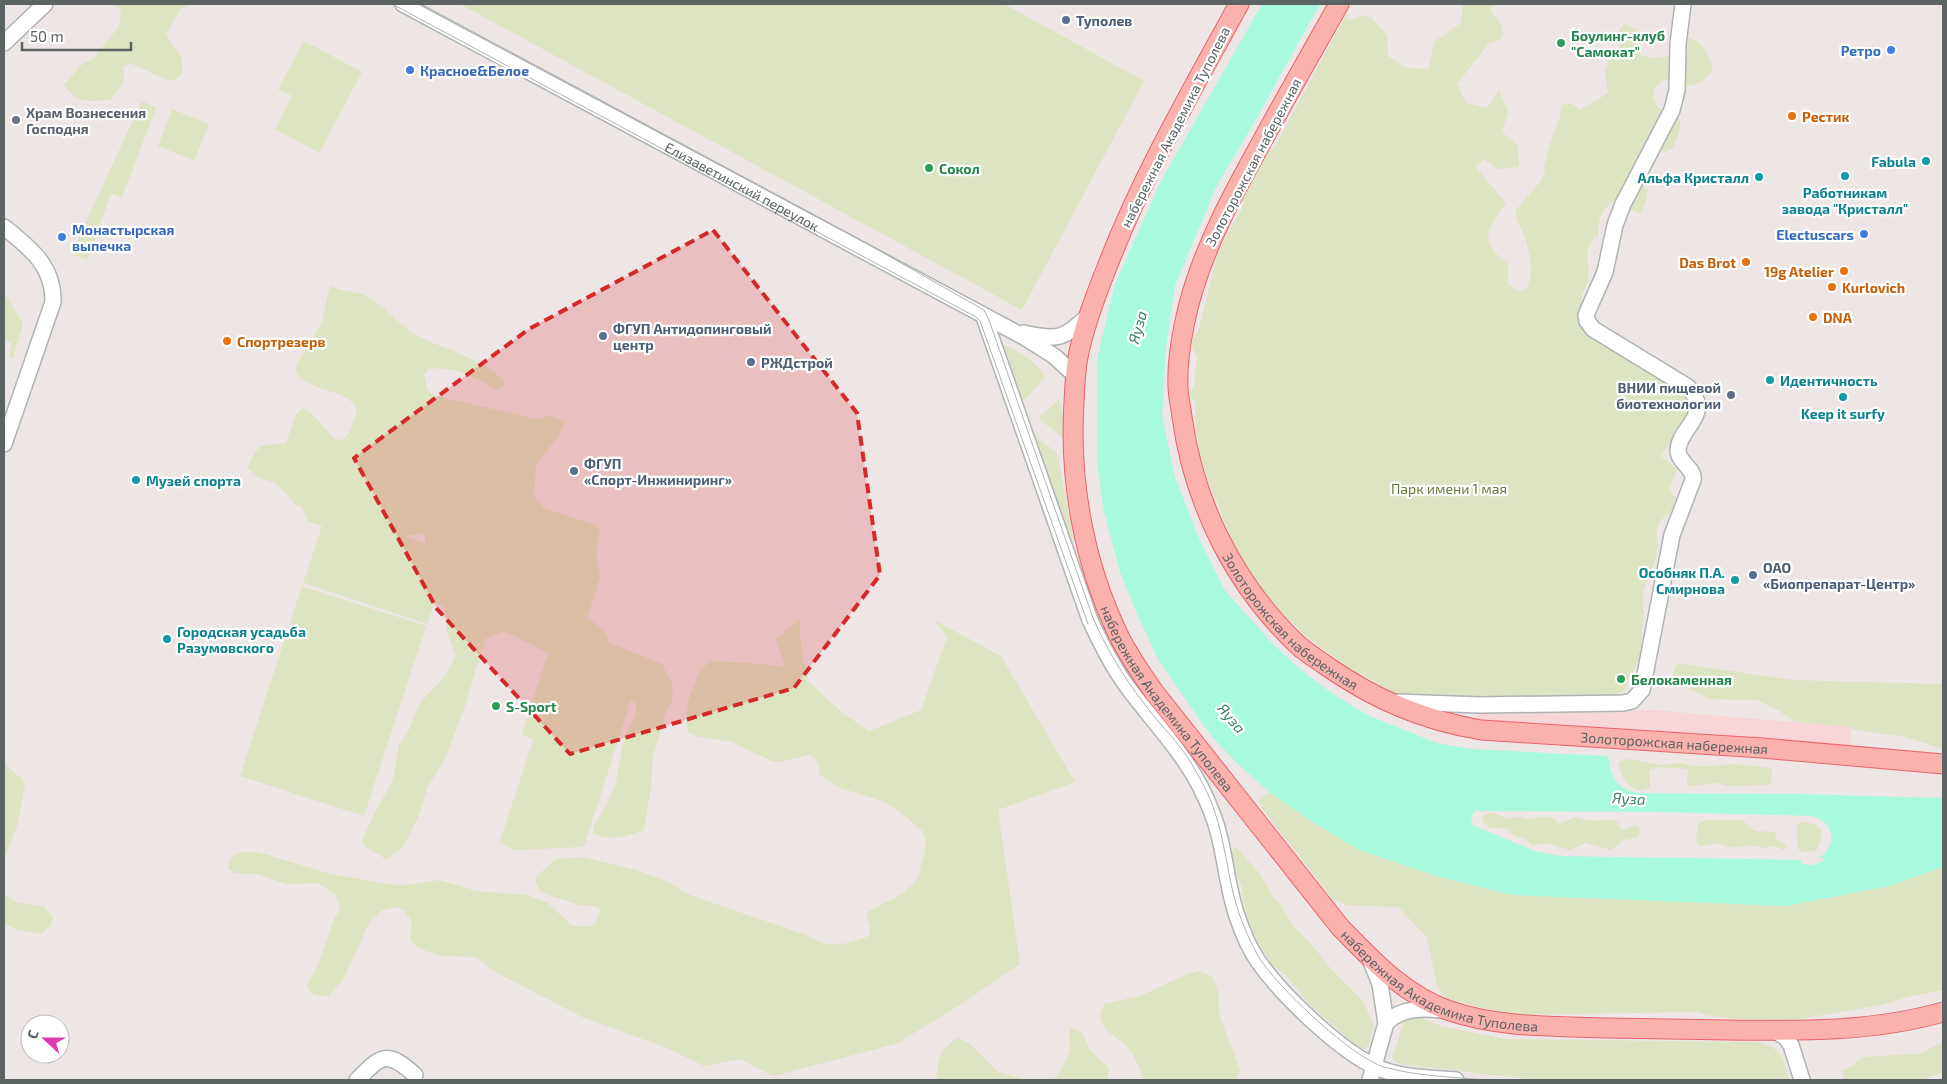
<svg xmlns="http://www.w3.org/2000/svg" width="1947" height="1084" viewBox="0 0 1947 1084" font-family="'Exo 2',sans-serif">
  <style>
    .green { fill: #dde4c2; fill-rule: evenodd }
    .sand { fill: #f8d5d6 }
    .water { fill: #a8fadf; fill-rule: evenodd }
    .pier { fill: #eee5e5 }
    .lines { fill: none; stroke-linecap: round; stroke-linejoin: round }
    .minor-casing { stroke: #adb4b3; stroke-width: 18 }
    .major-casing { stroke: #ea6269; stroke-width: 21 }
    .minor { stroke: #fff; stroke-width: 15 }
    .major { stroke: #fbb2ad; stroke-width: 19 }
    .tram { stroke: #afb0b0; stroke-width: 1 }
    .marked { fill: #d62828; fill-opacity: 0.2; stroke: #d62828; stroke-width: 4; stroke-dasharray: 10 6; stroke-linejoin: round }
    .service-dot { fill: #5c6f8a; stroke: #fff; stroke-width: 2 }
    .leisure-dot { fill: #2e9e5b; stroke: #fff; stroke-width: 2 }
    .shop-dot { fill: #3f7fe0; stroke: #fff; stroke-width: 2 }
    .food-dot { fill: #e8710a; stroke: #fff; stroke-width: 2 }
    .worship-dot { fill: #6b7280; stroke: #fff; stroke-width: 2 }
    .culture-dot { fill: #0f9aa8; stroke: #fff; stroke-width: 2 }
    .labels { text-anchor: middle; dominant-baseline: central; stroke-width: 4.5; stroke-linejoin: round; paint-order: stroke }
    .service-label { font-size: 14px; font-weight: bold; fill: #4e5e75; stroke: #fff; text-anchor: start }
    .leisure-label { font-size: 14px; font-weight: bold; fill: #27864d; stroke: #fff; text-anchor: start }
    .shop-label { font-size: 14px; font-weight: bold; fill: #366cbe; stroke: #fff; text-anchor: end }
    .worship-label { font-size: 14px; font-weight: bold; fill: #5b616d; stroke: #fff; text-anchor: start }
    .food-label { font-size: 14px; font-weight: bold; fill: #c56008; stroke: #fff; text-anchor: start }
    .street-label { font-size: 14px; fill: #5c6463; stroke: #fff }
    .culture-label { font-size: 14px; font-weight: bold; fill: #0d838f; stroke: #fff; text-anchor: end }
    .park-label { font-size: 14px; fill: #677936; stroke: #fff }
    .water-label { font-size: 15px; font-style: italic; fill: #37816e; stroke: #fff }
  </style>
  <rect width="100%" height="100%" fill="#eee5e5"/>
  <g class="green">
    <path d="M114 4H197L181 8 166 34 182 59V74L176 79 169 81 130 63 124 67V82L110 100C87 101 79 105 64 85L80 66 95 57 119 26 121 11Z"/>
    <path d="M460 4H1004L1144 81 1022 310Z"/>
    <path d="M1463 4H1493L1490 11C1499 21 1507 27 1500 40L1489 43 1457 84 1466 103 1487 108 1499 91 1508 111 1502 132 1518 146 1519 167 1497 169 1484 159 1475 166 1506 203C1497 216 1480 234 1493 250 1496 255 1503 259 1508 264V284L1519 291 1527 288C1535 271 1529 249 1523 232 1518 221 1516 225 1516 210L1540 182 1545 173 1544 167 1549 147 1560 116 1561 105 1571 103 1580 110 1608 93 1605 72 1609 61 1619 52 1620 42 1618 32 1625 23 1636 30 1640 54 1650 58 1671 56 1687 38C1705 42 1707 53 1713 69 1702 88 1683 91 1665 79L1655 87 1653 97 1657 107 1677 116 1681 126 1674 147 1664 153 1656 145C1644 150 1627 162 1636 178 1638 182 1644 185 1646 190 1649 198 1644 205 1641 213 1630 211 1623 205 1612 202 1597 214 1599 223 1598 241L1596 236C1580 254 1591 259 1588 278 1587 285 1583 292 1581 298L1592 309V319L1683 392C1689 400 1692 405 1688 415L1661 456 1677 470 1669 489 1677 501C1675 504 1673 508 1671 511 1666 517 1661 518 1658 525 1655 533 1658 543 1657 552 1655 572 1637 589 1644 611L1640 656 1624 690 1616 695 1412 699 1403 694 1382 690 1379 683 1351 670 1303 634 1290 620 1276 617 1230 546 1228 530 1200 459 1198 438 1196 437 1195 401 1187 395 1194 387 1197 355 1194 353 1191 343 1199 329 1218 253 1244 204 1240 195 1261 156 1274 148 1346 15 1350 20 1360 16 1371 17 1387 35 1388 56 1406 68 1428 69 1435 41 1461 23Z"/>
    <path d="M304 41 362 72 319 153 275 129 292 96 278 89Z"/>
    <path d="M142 101 156 108 122 197 111 194 87 260 71 254Z"/>
    <path d="M172 109 209 124 194 161 158 146Z"/>
    <path d="M330 286C345 293 358 290 373 300 390 311 403 330 422 338 452 352 478 357 504 380V387L497 390C473 377 457 366 429 369L424 374 427 388 432 395 528 417 535 419 550 416 564 422 559 435 536 465 534 496 544 508 595 525 600 531 596 553 600 577 587 618 603 629 610 643 662 664 672 684 673 699 666 712 653 757 651 787 644 830C627 836 612 842 594 834L593 826 606 806 616 783 624 737 636 715V704L631 700 584 847 513 850 500 841 533 740 522 734 548 653 504 631 485 639 463 712 444 761 428 786 419 815 408 838 400 850 386 859 367 848 362 842 371 820 393 780 399 745 408 732 419 704 445 676 456 655 447 633 445 608 435 602 427 624 303 583 322 526 309 522 301 506 294 504 285 492 273 482 259 478 247 468C260 442 258 446 286 443L296 414 303 408 310 412 336 440 344 439 349 433 357 410C348 387 309 394 295 371L297 364 321 324ZM425 533V543L405 536H406Z"/>
    <path d="M4 293 23 323 13 359 9 358 11 342 4 341Z"/>
    <path d="M1003 345C1018 350 1037 362 1045 377L1023 402Z"/>
    <path d="M1059 399 1064 422 1063 438 1050 427 1041 422 1039 416 1050 408Z"/>
    <path d="M1036 437 1056 452 1058 456 1074 544 1070 537 1036 443Z"/>
    <path d="M302 586 426 626 364 816 240 776Z"/>
    <path d="M799 619 802 655 809 682 844 714 869 731 921 710 947 637 934 620 1001 656 1075 782 998 810 1020 964 960 1005 896 1044 773 1076 740 1059 704 1066 667 1048 582 1017 497 973 475 957 442 956 420 949 414 944 410 938 412 922 403 910 397 907 381 911 370 921 344 978 329 996C317 996 309 997 307 984L316 970 335 917 340 910 335 894 317 883 286 884 257 874 234 873 228 868 229 860 235 855 242 852H258L331 874 400 886 439 880 477 891 527 895 548 903 571 925 587 927 595 924 600 909C593 905 588 906 580 905 575 904 570 902 565 900 550 895 538 896 535 878L556 859 583 857 636 870 668 882 690 895 809 936C831 950 846 944 869 936L870 928 866 913 902 894 914 883 918 877 926 846 925 838 922 831 910 820 885 802 840 788 819 774C819 764 818 760 809 755L780 762 772 761 732 742 695 736 688 732 686 724 688 701 699 672 710 661 750 663 785 667 776 639Z"/>
    <path d="M1677 663 1792 680 1943 684V749L1905 737 1794 721 1776 709 1756 700 1710 699 1671 680Z"/>
    <path d="M1629 759 1660 765 1681 763 1693 766H1713L1731 764 1772 768 1771 783 1767 785 1727 786 1717 783 1689 786 1687 784 1688 769 1659 767 1649 770 1650 787C1635 799 1620 777 1618 763L1620 761Z"/>
    <path d="M4 764 22 779 25 786 17 826 4 859Z"/>
    <path d="M1269 792 1314 823 1665 901 1786 906 1889 886 1943 867V990L1908 997 1881 1005 1794 1020 1735 1019 1705 1015 1699 1012 1514 1015 1456 1002 1445 997 1437 986 1427 937 1398 907 1347 905 1333 899 1261 807 1259 801Z"/>
    <path d="M1494 813 1508 819C1523 813 1520 820 1530 819 1545 817 1547 813 1560 824L1575 817 1589 821 1613 820 1618 823 1622 830 1636 825 1641 830 1637 838 1624 840 1611 850 1585 843 1570 850 1546 843 1533 846 1524 838 1516 837 1506 828C1494 828 1487 830 1481 818L1486 814Z"/>
    <path d="M1706 820H1742L1755 831 1775 832 1776 839 1784 843 1786 848 1784 850 1774 846 1764 848 1750 845C1739 848 1729 849 1718 843L1705 846H1699L1696 841 1698 824Z"/>
    <path d="M1800 822 1815 824 1821 830V841L1815 851 1805 852 1799 850C1796 842 1797 834 1797 825Z"/>
    <path d="M1235 846 1260 874 1271 894 1281 905 1288 918 1297 930 1313 946 1331 969 1363 1001 1374 1025 1368 1046 1363 1050 1356 1048 1350 1044 1341 1032 1307 1002 1289 978 1271 964 1252 931 1244 910 1242 888 1231 860V852Z"/>
    <path d="M4 894 18 903 44 906 53 918 51 925 41 934 19 930 4 924Z"/>
    <path d="M1200 971 1212 977 1217 988 1219 999 1218 1011 1240 1070 1236 1080H1147L1143 1077 1133 1054 1126 1045 1106 1030 1100 1018 1104 1004 1140 996 1187 974Z"/>
    <path d="M1414 1015 1441 1026 1507 1039 1754 1042C1781 1046 1782 1056 1790 1080H1535L1402 1064 1396 1063 1392 1057 1406 1017Z"/>
    <path d="M1070 1028 1082 1033 1090 1050 1109 1068 1107 1080H1054C1056 1079 1069 1054 1070 1052 1071 1044 1068 1037 1070 1028Z"/>
    <path d="M957 1038 969 1043 998 1072 1027 1080H936C939 1059 938 1051 957 1038Z"/>
    <path d="M1943 1042V1072L1923 1080H1844L1842 1070 1851 1067 1861 1057 1919 1054Z"/>
  </g>
  <path class="sand" d="M1653 710 1851 727V746L1714 734 1481 723 1476 719V715L1482 712 1600 713Z"/>
  <path class="water" d="M1262 4H1320L1255 121 1216 187 1175 286 1166 348 1162 416 1175 477 1198 536 1224 589 1269 640 1294 664 1330 692 1367 715 1437 743 1471 749 1608 756C1611 777 1616 789 1638 793L1797 794 1943 798V867L1889 886 1786 906 1511 895 1436 876 1359 850 1314 823 1269 792 1239 765 1211 736 1159 661 1137 614 1120 572 1104 512 1097 464V359L1115 284 1161 181ZM1475 811 1659 812 1812 816C1838 823 1838 852 1812 860L1560 856 1535 851 1472 825 1471 818Z"/>
  <path class="pier" d="M1822 857 1824 861 1813 865 1801 864V860H1812Z"/>
  <g class="lines">
    <g class="minor-casing">
      <g id="minor">
        <path id="s1" d="M403 4 1024 337 1054 356 1076 376"/>
        <path d="M4 43 45 4"/>
        <path d="M4 227C30 248 54 266 53 302L4 444"/>
        <path d="M984 317 1090 620C1101 644 1113 668 1129 689 1153 721 1181 750 1200 786 1208 802 1215 818 1219 835 1226 862 1228 890 1237 916 1242 931 1249 948 1258 961 1281 994 1343 1055 1381 1069 1404 1078 1432 1078 1456 1080"/>
        <path d="M1024 333C1058 341 1064 339 1089 315"/>
        <path d="M1397 702 1480 705 1623 703 1632 701 1642 690 1672 535 1693 480C1695 468 1678 463 1678 450 1679 427 1714 415 1688 387L1593 329 1587 321 1586 315 1605 272 1615 225 1623 204 1672 110 1677 90 1678 44 1683 4"/>
        <path d="M1370 959 1380 984 1386 1023 1370 1080"/>
        <path d="M1386 1023C1401 1008 1421 1008 1441 1010"/>
        <path d="M1775 1031 1785 1037 1791 1045 1802 1080"/>
        <path d="M357 1080C381 1056 386 1049 415 1075"/>
      </g>
    </g>
    <g class="major-casing">
      <g id="major">
        <path id="s2" d="M1239 4C1192 90 1142 176 1107 267 1095 297 1084 326 1078 357 1075 372 1075 388 1074 402 1069 481 1084 563 1118 634 1128 655 1141 673 1154 692L1340 927C1372 960 1405 996 1450 1011 1500 1028 1555 1026 1608 1028 1648 1029 1689 1029 1729 1030 1801 1031 1873 1032 1943 1012"/>
        <path id="s3" d="M1339 4C1314 48 1289 92 1265 136 1235 190 1205 244 1189 304 1183 328 1177 361 1178 386 1178 396 1181 407 1182 417 1194 504 1235 586 1299 646 1307 653 1317 659 1325 665 1374 699 1422 720 1481 730L1762 748 1943 764"/>
      </g>
    </g>
    <use href="#minor" class="minor"/>
    <use href="#major" class="major"/>
    <g class="tram">
      <path d="M392 4 976 317 980 321 1088 624"/>
      <path d="M418 4 871 246 984 310 989 320 1093 618C1106 648 1123 676 1143 702 1156 721 1173 736 1186 755 1192 764 1198 775 1203 784 1223 822 1224 857 1234 896 1239 917 1248 937 1258 956 1276 986 1350 1056 1384 1067 1416 1076 1452 1077 1485 1080"/>
    </g>
  </g>
  <path class="marked" d="M713 230 857 413 880 575 794 688 570 754 437 609 354 458 529 329Z"/>
  <g class="service-dot">
    <circle cx="1066" cy="20" r="5"/>
    <circle cx="603" cy="336" r="5"/>
    <circle cx="751" cy="362" r="5"/>
    <circle cx="1731" cy="395" r="5"/>
    <circle cx="574" cy="471" r="5"/>
    <circle cx="1753" cy="575" r="5"/>
  </g>
  <g class="leisure-dot">
    <circle cx="1561" cy="43" r="5"/>
    <circle cx="929" cy="168" r="5"/>
    <circle cx="1621" cy="679" r="5"/>
    <circle cx="496" cy="706" r="5"/>
  </g>
  <g class="shop-dot">
    <circle cx="1891" cy="50" r="5"/>
    <circle cx="410" cy="70" r="5"/>
    <circle cx="1864" cy="234" r="5"/>
    <circle cx="62" cy="237" r="5"/>
  </g>
  <g class="food-dot">
    <circle cx="1792" cy="116" r="5"/>
    <circle cx="1746" cy="262" r="5"/>
    <circle cx="1844" cy="271" r="5"/>
    <circle cx="1832" cy="287" r="5"/>
    <circle cx="1813" cy="317" r="5"/>
    <circle cx="227" cy="341" r="5"/>
  </g>
  <circle class="worship-dot" cx="16" cy="120" r="5"/>
  <g class="culture-dot">
    <circle cx="1926" cy="161" r="5"/>
    <circle cx="1845" cy="176" r="5"/>
    <circle cx="1759" cy="177" r="5"/>
    <circle cx="1770" cy="380" r="5"/>
    <circle cx="1843" cy="397" r="5"/>
    <circle cx="136" cy="480" r="5"/>
    <circle cx="1735" cy="580" r="5"/>
    <circle cx="167" cy="639" r="5"/>
  </g>
  <g class="labels">
    <g class="service-label">
      <text x="1076" y="20">Туполев</text>
      <text x="613" y="328">ФГУП Антидопинговый<tspan x="613" dy="16">центр</tspan></text>
      <text x="761" y="362">РЖДстрой</text>
      <text x="1721" y="387" text-anchor="end">ВНИИ пищевой<tspan x="1721" dy="16">биотехнологии</tspan></text>
      <text x="584" y="463">ФГУП<tspan x="584" dy="16">«Спорт-Инжиниринг»</tspan></text>
      <text x="1763" y="567">ОАО<tspan x="1763" dy="16">«Биопрепарат-Центр»</tspan></text>
    </g>
    <g class="leisure-label">
      <text x="1571" y="35">Боулинг-клуб<tspan x="1571" dy="16">"Самокат"</tspan></text>
      <text x="939" y="168">Сокол</text>
      <text x="1631" y="679">Белокаменная</text>
      <text x="506" y="706">S-Sport</text>
    </g>
    <g class="shop-label">
      <text x="1881" y="50">Ретро</text>
      <text x="420" y="70" text-anchor="start">Красное&amp;Белое</text>
      <text x="72" y="229" text-anchor="start">Монастырская<tspan x="72" dy="16">выпечка</tspan></text>
      <text x="1854" y="234">Electuscars</text>
    </g>
    <g class="worship-label">
      <text x="26" y="112">Храм Вознесения<tspan x="26" dy="16">Господня</tspan></text>
    </g>
    <g class="food-label">
      <text x="1802" y="116">Рестик</text>
      <text x="1736" y="262" text-anchor="end">Das Brot</text>
      <text x="1834" y="271" text-anchor="end">19g Atelier</text>
      <text x="1842" y="287">Kurlovich</text>
      <text x="1823" y="317">DNA</text>
      <text x="237" y="341">Спортрезерв</text>
    </g>
    <g class="street-label">
      <text transform="translate(1175 127) rotate(-63)">набережная Академика Туполева</text>
      <text transform="translate(1253 162) rotate(-62)">Золоторожская набережная</text>
      <text stroke="none"><textPath href="#s1" startOffset="385">Елизаветинский переулок</textPath></text>
      <text stroke="none"><textPath href="#s3" startOffset="689">Золоторожская набережная</textPath></text>
      <text stroke="none"><textPath href="#s2" startOffset="754">набережная Академика Туполева</textPath></text>
      <text stroke="none"><textPath href="#s3" startOffset="1109">Золоторожская набережная</textPath></text>
      <text stroke="none"><textPath href="#s2" startOffset="1159">набережная Академика Туполева</textPath></text>
    </g>
    <g class="culture-label">
      <text x="1916" y="161">Fabula</text>
      <text x="1749" y="177">Альфа Кристалл</text>
      <text x="1845" y="192" text-anchor="middle">Работникам<tspan x="1845" dy="16">завода "Кристалл"</tspan></text>
      <text x="1780" y="380" text-anchor="start">Идентичность</text>
      <text x="1843" y="413" text-anchor="middle">Keep it surfy</text>
      <text x="146" y="480" text-anchor="start">Музей спорта</text>
      <text x="1725" y="572">Особняк П.А.<tspan x="1725" dy="16">Смирнова</tspan></text>
      <text x="177" y="631" text-anchor="start">Городская усадьба<tspan x="177" dy="16">Разумовского</tspan></text>
    </g>
    <g class="park-label">
      <text x="1449" y="488">Парк имени 1 мая</text>
    </g>
    <g class="water-label">
      <text transform="translate(1137 327) rotate(-74)">Яуза</text>
      <text transform="translate(1232 718) rotate(50)">Яуза</text>
      <text transform="translate(1629 798) rotate(3)">Яуза</text>
    </g>
  </g>
  <rect width="1947" height="1084" fill="none" stroke="#5c6463" stroke-width="10"/>
  <g transform="translate(45 1039) rotate(291)"><circle r="24" fill="#ffffff" stroke="#bec1c1"/>
  <path d="M0-4L9 19L0 12L-9 19Z" fill="#e039ad"/>
  <text y="-8" font-size="14" font-weight="bold" text-anchor="middle" fill="#5c6463">С</text>
  </g>
  <path d="M22 42v8h109v-8" fill="none" stroke="#5c6463" stroke-width="2.5"/>
  <text x="30" y="42" font-size="15" fill="#5c6463" stroke="#ffffff" stroke-width="4" paint-order="stroke">50 m</text>
</svg>
